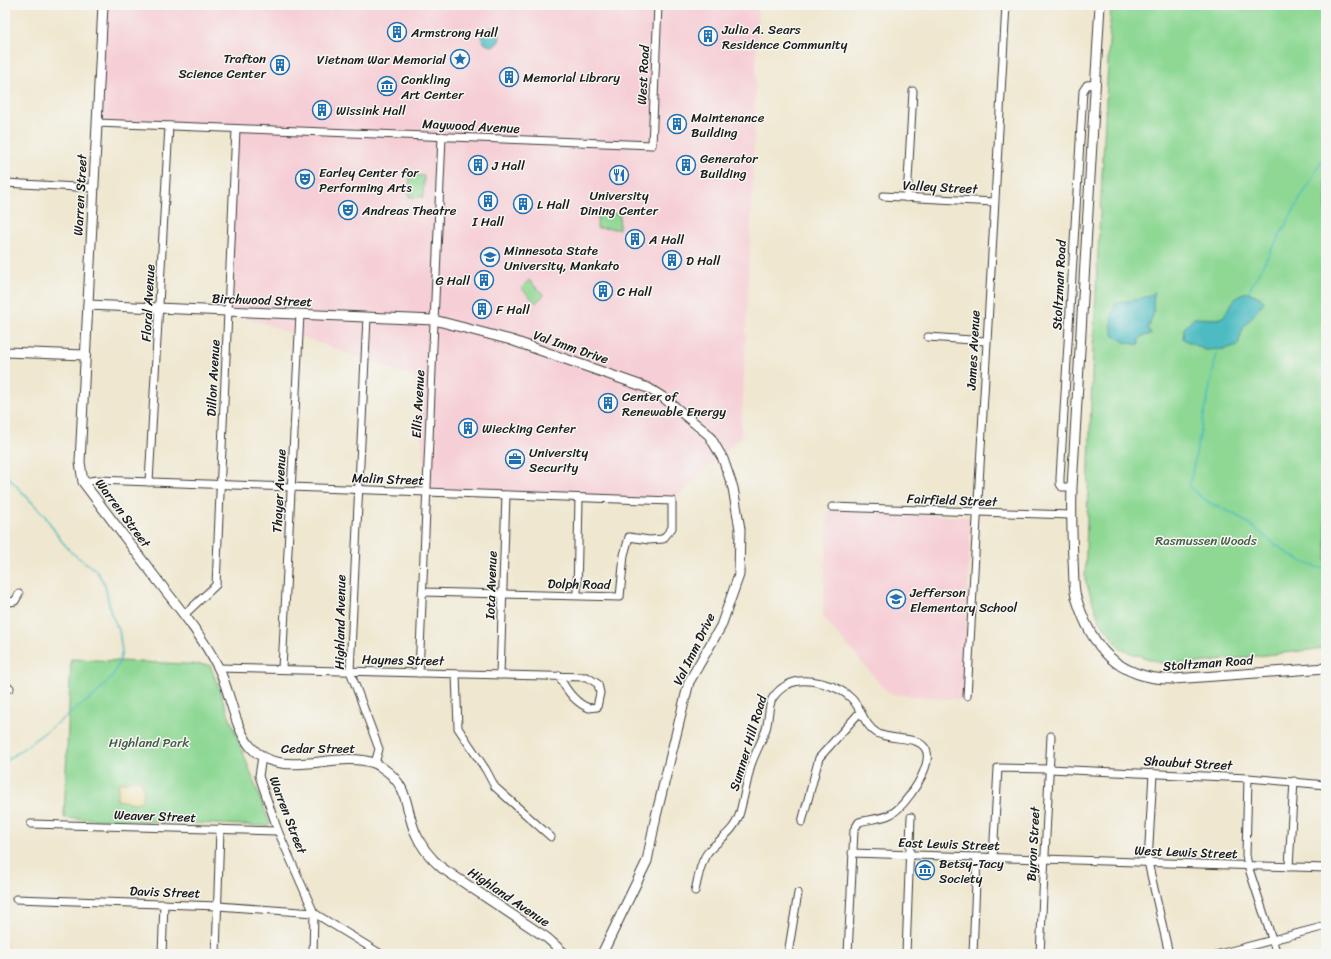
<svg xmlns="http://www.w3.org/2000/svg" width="1331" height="959" viewBox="0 0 1331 959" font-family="Sriracha,sans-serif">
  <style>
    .built { fill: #f6cfd6 }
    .green { fill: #8ed894; stroke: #557a58 }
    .sand { fill: #eeda9e; stroke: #857b5d }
    .water { fill: #4dbcc2; stroke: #346c6f }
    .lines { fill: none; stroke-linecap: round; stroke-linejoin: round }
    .stream { stroke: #4dbcc2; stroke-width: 1.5 }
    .minor-casing { stroke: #3c3a37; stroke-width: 9 }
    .tertiary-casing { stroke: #3c3a37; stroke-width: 11 }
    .minor { stroke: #fff; stroke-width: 7 }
    .tertiary { stroke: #fff; stroke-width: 9 }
    .labels { text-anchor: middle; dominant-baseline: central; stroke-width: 3; stroke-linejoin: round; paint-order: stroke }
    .poi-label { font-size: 13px; fill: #1c1c1c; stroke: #f6f6f2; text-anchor: start }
    .street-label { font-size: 13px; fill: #1c1c1c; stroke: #f6f6f2 }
    .park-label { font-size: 13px; fill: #445e46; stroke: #f6f6f2 }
  </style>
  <rect width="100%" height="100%" fill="#f6f6f2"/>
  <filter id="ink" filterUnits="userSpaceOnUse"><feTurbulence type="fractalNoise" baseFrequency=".025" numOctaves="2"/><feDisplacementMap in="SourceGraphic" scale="8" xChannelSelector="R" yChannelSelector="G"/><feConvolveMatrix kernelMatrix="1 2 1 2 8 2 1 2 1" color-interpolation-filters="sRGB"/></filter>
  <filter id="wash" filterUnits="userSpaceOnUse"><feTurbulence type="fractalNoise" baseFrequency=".012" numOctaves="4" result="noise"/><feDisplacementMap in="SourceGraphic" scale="16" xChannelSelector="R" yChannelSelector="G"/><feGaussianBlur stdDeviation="0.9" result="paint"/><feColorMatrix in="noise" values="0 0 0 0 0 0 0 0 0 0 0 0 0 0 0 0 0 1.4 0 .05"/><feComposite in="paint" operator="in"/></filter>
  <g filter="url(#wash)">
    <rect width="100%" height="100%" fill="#efe7cf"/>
    <g class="built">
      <path d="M98 5H758L752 203 741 437 672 501 427 492 415 377 228 311 236 129 97 123Z"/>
      <path d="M828 511 971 517 963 700 889 694 823 617Z"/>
    </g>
    <g class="green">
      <path d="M1111 5H1326V648L1198 663H1161L1122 650 1099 620 1085 579 1093 348Z"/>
      <path d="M410 175 424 176 423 197H409Z"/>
      <path d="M598 213 620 214 619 229 597 228Z"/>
      <path d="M529 280 544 295 536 303 521 288Z"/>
      <path d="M71 659 210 665 270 824 267 826 64 818Z"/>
    </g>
    <path class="sand" d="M135 780 141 781C144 788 144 794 142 801L136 803 117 800 119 783Z"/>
    <g class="water">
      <circle cx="491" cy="37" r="9"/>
      <path d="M1248 292 1260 297 1264 302 1243 328 1238 345 1225 349 1205 350 1183 339 1184 328 1194 318 1217 319 1223 317 1234 300 1241 294Z"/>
      <path d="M1154 293 1153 308 1154 312 1148 329 1151 335H1145L1139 339V345L1125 342 1114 336C1109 324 1112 313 1116 303L1140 299Z"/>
    </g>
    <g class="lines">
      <g class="stream">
        <path d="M1248 292 1326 153"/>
        <path d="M1218 348 1190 483V488C1197 493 1203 499 1210 503 1219 508 1229 511 1237 516 1266 534 1291 564 1326 569"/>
        <path d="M5 474 45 516 60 539 72 553 96 570 105 585 111 614 119 630 122 651 119 663 112 677 95 695 5 762"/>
      </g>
    </g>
  </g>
  <g filter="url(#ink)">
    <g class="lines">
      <g class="minor-casing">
        <g id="minor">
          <path d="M97 123 652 145 658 5"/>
          <path d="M5 183 94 188"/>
          <path d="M883 196 994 202"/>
          <path d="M907 198 913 91"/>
          <path d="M367 317 350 671 379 749 375 763"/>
          <path d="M928 337 986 341"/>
          <path d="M83 482 97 480 672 501V528L663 539 649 540 629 537 624 555 620 597 422 592"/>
          <path d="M149 482 169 126"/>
          <path d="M1072 487H1062L1060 484V478L1083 91 1087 85 1096 84"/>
          <path d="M832 507 1071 515"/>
          <path d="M577 595 579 498"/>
          <path d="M5 603 15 601 19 594"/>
          <path d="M184 615 216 585 236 129"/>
          <path d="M218 668 587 677 598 684 600 693 597 707 589 708C575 703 566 690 559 676"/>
          <path d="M282 669 300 314"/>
          <path d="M419 673 442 136"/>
          <path d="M456 674 458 728 486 770 495 787 551 837"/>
          <path d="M500 675 506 495"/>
          <path d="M5 689 10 688"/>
          <path d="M967 696 1006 5"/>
          <path d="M262 757 259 776 278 831 314 913 381 954"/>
          <path d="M1153 773 1148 862 1169 954"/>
          <path d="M1248 778 1246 855 1248 866 1277 954"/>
          <path d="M802 822 819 758 860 712"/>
          <path d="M31 824 278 831"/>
          <path d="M852 853 1326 868"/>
          <path d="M993 858 998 768 1049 769 1248 778 1326 785"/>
          <path d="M1289 867 1294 781"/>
          <path d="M695 891C698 879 700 862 708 852 720 838 735 832 740 812 744 797 747 781 751 765 755 753 762 741 766 729 769 719 768 708 772 699 776 693 781 688 787 685 804 675 839 685 852 699 862 710 864 725 877 733 890 741 916 735 925 748 936 763 905 807 891 814 882 819 869 819 859 822L854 830 848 954"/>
          <path d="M16 899 218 906 314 913 313 954"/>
          <path d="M162 954 164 904"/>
          <path d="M216 954 220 829"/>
          <path d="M788 954 798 893"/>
          <path d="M906 954 911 817"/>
          <path d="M973 954 977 857"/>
          <path d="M1040 954 1051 736"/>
          <path d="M1219 954 1326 926"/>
        </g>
      </g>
      <g class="tertiary-casing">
        <g id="tertiary">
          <path d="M103 5 80 462 83 482C108 515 133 548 158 581 179 608 202 636 218 667 230 690 234 727 250 746 281 783 334 749 374 763 377 764 381 767 384 769 409 786 405 808 415 832 421 847 429 857 442 868L547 938 565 954"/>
          <path d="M1100 5 1072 487C1071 512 1072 536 1073 560 1074 572 1073 585 1076 597 1091 647 1118 680 1174 679L1326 668"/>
          <path d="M88 305 434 320 511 340 648 388 664 398 709 435 723 459 733 488 740 529 739 575 721 626 689 682 656 816 647 861 602 954"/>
          <path d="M5 352 85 355"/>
        </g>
      </g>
      <use href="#minor" class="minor"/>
      <use href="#tertiary" class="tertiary"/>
    </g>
  </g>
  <defs>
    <g id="building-ring" transform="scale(1)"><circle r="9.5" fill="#f6f6f2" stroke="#1f6fb2" stroke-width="1.5"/><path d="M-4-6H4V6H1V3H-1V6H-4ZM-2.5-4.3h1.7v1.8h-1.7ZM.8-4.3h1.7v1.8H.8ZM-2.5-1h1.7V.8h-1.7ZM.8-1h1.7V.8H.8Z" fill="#1f6fb2"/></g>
    <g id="sight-ring" transform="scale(1)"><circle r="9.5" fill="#f6f6f2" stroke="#1f6fb2" stroke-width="1.5"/><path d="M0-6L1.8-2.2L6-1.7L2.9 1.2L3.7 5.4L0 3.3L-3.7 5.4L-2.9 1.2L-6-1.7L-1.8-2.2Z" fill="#1f6fb2"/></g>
    <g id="museum-ring" transform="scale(1)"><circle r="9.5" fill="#f6f6f2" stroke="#1f6fb2" stroke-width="1.5"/><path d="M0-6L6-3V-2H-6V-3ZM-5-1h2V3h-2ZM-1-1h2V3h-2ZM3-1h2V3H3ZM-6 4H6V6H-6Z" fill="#1f6fb2"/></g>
    <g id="restaurant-ring" transform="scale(1)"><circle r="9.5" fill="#f6f6f2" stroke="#1f6fb2" stroke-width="1.5"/><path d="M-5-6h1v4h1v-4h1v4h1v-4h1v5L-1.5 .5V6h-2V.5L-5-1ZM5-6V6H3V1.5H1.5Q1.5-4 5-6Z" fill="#1f6fb2"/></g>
    <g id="theatre-ring" transform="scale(1)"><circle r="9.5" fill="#f6f6f2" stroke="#1f6fb2" stroke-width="1.5"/><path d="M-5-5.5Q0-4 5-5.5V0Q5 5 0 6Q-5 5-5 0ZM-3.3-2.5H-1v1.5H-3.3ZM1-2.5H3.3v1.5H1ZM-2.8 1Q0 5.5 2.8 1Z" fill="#1f6fb2"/></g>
    <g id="university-ring" transform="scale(1)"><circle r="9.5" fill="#f6f6f2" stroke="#1f6fb2" stroke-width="1.5"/><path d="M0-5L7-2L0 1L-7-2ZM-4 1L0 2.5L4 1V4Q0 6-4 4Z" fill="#1f6fb2"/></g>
    <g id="office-ring" transform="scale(1)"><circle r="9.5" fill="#f6f6f2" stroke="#1f6fb2" stroke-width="1.5"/><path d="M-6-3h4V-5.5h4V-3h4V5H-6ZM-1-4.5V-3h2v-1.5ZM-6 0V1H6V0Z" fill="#1f6fb2"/></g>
    <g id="school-ring" transform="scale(1)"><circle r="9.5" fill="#f6f6f2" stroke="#1f6fb2" stroke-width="1.5"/><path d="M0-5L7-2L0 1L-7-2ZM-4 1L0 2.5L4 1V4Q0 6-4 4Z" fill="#1f6fb2"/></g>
  </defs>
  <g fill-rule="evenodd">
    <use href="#building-ring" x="397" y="32"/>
    <use href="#building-ring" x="708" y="36"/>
    <use href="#sight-ring" x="460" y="59"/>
    <use href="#building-ring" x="280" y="65"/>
    <use href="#building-ring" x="509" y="77"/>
    <use href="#museum-ring" x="387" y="86"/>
    <use href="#building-ring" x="322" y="110"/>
    <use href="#building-ring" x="677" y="124"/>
    <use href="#building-ring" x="478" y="165"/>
    <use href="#building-ring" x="686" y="165"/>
    <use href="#restaurant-ring" x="619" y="175"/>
    <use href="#theatre-ring" x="305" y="179"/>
    <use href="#building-ring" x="488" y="201"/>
    <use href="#building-ring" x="523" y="204"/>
    <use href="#theatre-ring" x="348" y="210"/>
    <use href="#building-ring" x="635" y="239"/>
    <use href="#university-ring" x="490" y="257"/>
    <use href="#building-ring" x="672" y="260"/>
    <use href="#building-ring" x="484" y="280"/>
    <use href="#building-ring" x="603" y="291"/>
    <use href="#building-ring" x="482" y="309"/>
    <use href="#building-ring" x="608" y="403"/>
    <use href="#building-ring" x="468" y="428"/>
    <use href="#office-ring" x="515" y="459"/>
    <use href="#school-ring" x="896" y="599"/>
    <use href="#museum-ring" x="925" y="870"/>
  </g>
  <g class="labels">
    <g class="poi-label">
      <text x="722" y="29">Julia A. Sears<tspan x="722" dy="15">Residence Community</tspan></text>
      <text x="411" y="32">Armstrong Hall</text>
      <text x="266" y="58" text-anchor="end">Trafton<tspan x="266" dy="15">Science Center</tspan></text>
      <text x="446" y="59" text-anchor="end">Vietnam War Memorial</text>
      <text x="523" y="77">Memorial Library</text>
      <text x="401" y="79">Conkling<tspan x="401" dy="15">Art Center</tspan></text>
      <text x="336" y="110">Wissink Hall</text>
      <text x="691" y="117">Maintenance<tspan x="691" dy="15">Building</tspan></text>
      <text x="700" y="158">Generator<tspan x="700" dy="15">Building</tspan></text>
      <text x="492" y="165">J Hall</text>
      <text x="319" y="172">Earley Center for<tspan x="319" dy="15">Performing Arts</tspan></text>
      <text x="619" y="195" text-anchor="middle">University<tspan x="619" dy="15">Dining Center</tspan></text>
      <text x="537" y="204">L Hall</text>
      <text x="362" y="210">Andreas Theatre</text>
      <text x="488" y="221" text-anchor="middle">I Hall</text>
      <text x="649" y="239">A Hall</text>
      <text x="504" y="250">Minnesota State<tspan x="504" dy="15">University, Mankato</tspan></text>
      <text x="686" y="260">D Hall</text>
      <text x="470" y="280" text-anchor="end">G Hall</text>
      <text x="617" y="291">C Hall</text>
      <text x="496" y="309">F Hall</text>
      <text x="622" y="396">Center of<tspan x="622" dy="15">Renewable Energy</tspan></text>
      <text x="482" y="428">Wiecking Center</text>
      <text x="529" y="452">University<tspan x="529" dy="15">Security</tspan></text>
      <text x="910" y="592">Jefferson<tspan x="910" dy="15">Elementary School</tspan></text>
      <text x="939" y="863">Betsy-Tacy<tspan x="939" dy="15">Society</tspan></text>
    </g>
    <g class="street-label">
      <text transform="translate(643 75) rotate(-87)">West Road</text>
      <text transform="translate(471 126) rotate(3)">Maywood Avenue</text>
      <text transform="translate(940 187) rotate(3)">Valley Street</text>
      <text transform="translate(80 195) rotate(-87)">Warren Street</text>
      <text transform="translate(1059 285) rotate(-87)">Stoltzman Road</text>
      <text transform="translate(262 300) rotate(2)">Birchwood Street</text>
      <text transform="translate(148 303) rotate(-87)">Floral Avenue</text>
      <text transform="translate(571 347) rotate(19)">Val Imm Drive</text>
      <text transform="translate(973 350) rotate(-87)">James Avenue</text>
      <text transform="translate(213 378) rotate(-87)">Dillon Avenue</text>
      <text transform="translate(418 404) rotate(-87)">Ellis Avenue</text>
      <text transform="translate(388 479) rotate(2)">Malin Street</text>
      <text transform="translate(279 491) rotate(-87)">Thayer Avenue</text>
      <text transform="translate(952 500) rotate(2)">Fairfield Street</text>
      <text transform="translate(123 513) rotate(53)">Warren Street</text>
      <text transform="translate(579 584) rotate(1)">Dolph Road</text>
      <text transform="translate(491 585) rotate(-88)">Iota Avenue</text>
      <text transform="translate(340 622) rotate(-89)">Highland Avenue</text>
      <text transform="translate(694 649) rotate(-64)">Val Imm Drive</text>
      <text transform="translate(403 660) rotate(1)">Haynes Street</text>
      <text transform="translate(1208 663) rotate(-4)">Stoltzman Road</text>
      <text transform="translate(748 743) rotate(-73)">Sumner Hill Road</text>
      <text x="318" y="748">Cedar Street</text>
      <text transform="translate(1188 763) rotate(3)">Shaubut Street</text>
      <text transform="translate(288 815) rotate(69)">Warren Street</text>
      <text transform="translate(155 816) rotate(2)">Weaver Street</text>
      <text transform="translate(949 844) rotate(2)">East Lewis Street</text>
      <text transform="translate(1033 844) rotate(-87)">Byron Street</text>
      <text transform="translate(1186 852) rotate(2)">West Lewis Street</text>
      <text transform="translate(165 892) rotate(2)">Davis Street</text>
      <text transform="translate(509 897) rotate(34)">Highland Avenue</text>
    </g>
    <g class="park-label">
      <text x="1206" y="540">Rasmussen Woods</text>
      <text x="149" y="742">Highland Park</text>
    </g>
  </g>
  <rect width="1331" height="959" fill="none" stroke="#f6f6f2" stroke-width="20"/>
</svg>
